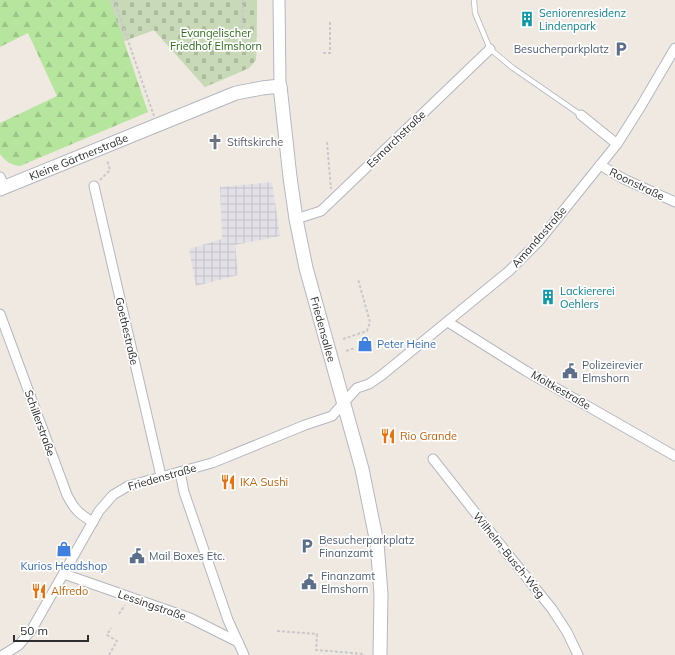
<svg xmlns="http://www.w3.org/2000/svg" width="675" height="655" viewBox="0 0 675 655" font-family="Mulish,sans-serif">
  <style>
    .industrial { fill: url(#industrial-grid) }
    .forest { fill: url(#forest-firs) }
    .cemetery { fill: url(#cemetery-stones) }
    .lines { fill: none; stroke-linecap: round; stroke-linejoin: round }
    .service-casing { stroke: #b4b7c1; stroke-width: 6 }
    .minor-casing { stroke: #b4b7c1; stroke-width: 11 }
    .tertiary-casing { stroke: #b4b7c1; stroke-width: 13 }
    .secondary-casing { stroke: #b4b7c1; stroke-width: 15 }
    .path { stroke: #c9c9c9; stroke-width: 2; stroke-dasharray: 3 2; stroke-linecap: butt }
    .service { stroke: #fff; stroke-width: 4.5 }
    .minor { stroke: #fff; stroke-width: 9 }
    .tertiary { stroke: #fff; stroke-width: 11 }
    .secondary { stroke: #fff; stroke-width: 13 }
    .labels { text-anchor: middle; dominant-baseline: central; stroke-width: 3.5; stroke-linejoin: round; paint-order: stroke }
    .culture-label { font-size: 11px; fill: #0d838f; stroke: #fff; text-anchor: start }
    .park-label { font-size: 11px; fill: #2c6e1b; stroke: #fff }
    .service-label { font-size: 11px; fill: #4e5e75; stroke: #fff; text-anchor: start }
    .street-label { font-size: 11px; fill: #2e2e2e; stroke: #fff }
    .worship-label { font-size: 11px; fill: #5b616d; stroke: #fff; text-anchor: start }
    .shop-label { font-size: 11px; fill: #366cbe; stroke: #fff; text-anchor: start }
    .food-label { font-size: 11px; fill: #c56008; stroke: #fff; text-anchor: start }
  </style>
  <defs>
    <pattern id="industrial-grid" width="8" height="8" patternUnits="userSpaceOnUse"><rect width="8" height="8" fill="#e3e1e8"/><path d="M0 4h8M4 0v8" fill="none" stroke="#c3c1c7"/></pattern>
    <pattern id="forest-firs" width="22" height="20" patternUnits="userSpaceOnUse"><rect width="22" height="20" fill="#b6e59e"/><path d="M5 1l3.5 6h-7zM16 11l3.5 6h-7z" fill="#9dc588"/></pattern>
    <pattern id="cemetery-stones" width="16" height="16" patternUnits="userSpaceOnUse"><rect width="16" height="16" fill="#c8d9b8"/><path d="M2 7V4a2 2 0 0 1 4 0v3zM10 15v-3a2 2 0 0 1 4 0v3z" fill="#acbb9e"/></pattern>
  </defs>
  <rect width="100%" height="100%" fill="#efe9e1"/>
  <path class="industrial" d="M272 182 280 236 235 245 238 275 196 286 189 249 222 239 220 187Z"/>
  <path class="forest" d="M0 0H257L256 60 249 68 205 87 154 30 124 41 148 112 20 166C11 165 6 162 0 154V123L57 96 28 33 0 47Z"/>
  <path class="cemetery" d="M109 0H257L256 60 249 68 205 87 154 30 124 41Z"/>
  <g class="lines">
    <g class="service-casing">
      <path id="service" d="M474 0 475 13 490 49 513 68 581 115"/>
    </g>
    <g class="minor-casing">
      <g id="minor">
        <path d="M581 115 617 144"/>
        <path d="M600 165 624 179 675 202"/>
        <path d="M0 177 5 187"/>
        <path d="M94 186 161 476"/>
        <path d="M296 219 321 211 490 49"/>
        <path d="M0 314 67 495C74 509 79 514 93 522"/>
        <path d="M448 322 526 371 675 456"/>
        <path d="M433 459 507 553 552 609 567 632 578 655"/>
        <path d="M180 472 184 492 228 620 244 655"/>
        <path d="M64 574 190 618 238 642"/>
        <path d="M3 655 19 645 32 629 99 511 113 495 128 486 212 463 305 425 332 416 357 388 369 384 382 375 509 271 539 241 617 144 641 106 675 48"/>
      </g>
    </g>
    <g class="tertiary-casing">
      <path id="tertiary" d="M279 0 280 86"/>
    </g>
    <g class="secondary-casing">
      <g id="secondary">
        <path id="s1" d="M0 189 236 93 262 88 280 86 290 177 296 219 306 268 362 469 377 543 381 594 380 655"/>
      </g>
    </g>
    <g class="path">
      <path d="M114 0 154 116"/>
      <path d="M242 33 243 0"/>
      <path d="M323 53H330V22"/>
      <path d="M327 142 331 189"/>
      <path d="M100 180 110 170 107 160"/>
      <path d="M343 339 367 331 370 322 358 279"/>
      <path d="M346 351 355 348"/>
      <path d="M119 614 125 605"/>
      <path d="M277 631 317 634 316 650 365 654"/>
      <path d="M109 655 117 641 107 635 111 628"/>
    </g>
    <use href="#service" class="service"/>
    <use href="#minor" class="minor"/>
    <use href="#tertiary" class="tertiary"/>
    <use href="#secondary" class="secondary"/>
  </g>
  <defs>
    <g id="building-bare" transform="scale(1.2)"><path d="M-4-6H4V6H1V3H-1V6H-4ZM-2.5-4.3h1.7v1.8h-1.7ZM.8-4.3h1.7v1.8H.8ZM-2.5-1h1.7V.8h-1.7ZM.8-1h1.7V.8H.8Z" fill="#0f9aa8" stroke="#fff" stroke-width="2.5" paint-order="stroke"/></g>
    <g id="parking-bare" transform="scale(1.2)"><path d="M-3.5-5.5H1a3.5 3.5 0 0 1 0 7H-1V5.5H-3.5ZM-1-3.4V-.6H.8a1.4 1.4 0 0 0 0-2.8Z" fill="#5c6f8a" stroke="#fff" stroke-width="2.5" paint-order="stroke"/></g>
    <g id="church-bare" transform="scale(1.2)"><path d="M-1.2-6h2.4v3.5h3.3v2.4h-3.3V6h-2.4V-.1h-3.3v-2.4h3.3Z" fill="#6b7280" stroke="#fff" stroke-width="2.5" paint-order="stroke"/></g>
    <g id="shop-bare" transform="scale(1.2)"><path d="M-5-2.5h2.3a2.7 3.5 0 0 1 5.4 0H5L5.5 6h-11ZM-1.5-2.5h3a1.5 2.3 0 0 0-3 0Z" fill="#3f7fe0" stroke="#fff" stroke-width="2.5" paint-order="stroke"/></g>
    <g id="civic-bare" transform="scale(1.2)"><path d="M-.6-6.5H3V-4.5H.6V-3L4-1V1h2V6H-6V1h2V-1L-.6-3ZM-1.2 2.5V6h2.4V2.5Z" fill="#5c6f8a" stroke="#fff" stroke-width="2.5" paint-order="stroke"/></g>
    <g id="restaurant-bare" transform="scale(1.2)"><path d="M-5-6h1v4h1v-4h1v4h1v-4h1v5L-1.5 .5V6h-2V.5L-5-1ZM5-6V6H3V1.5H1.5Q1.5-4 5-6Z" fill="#e8710a" stroke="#fff" stroke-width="2.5" paint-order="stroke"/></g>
  </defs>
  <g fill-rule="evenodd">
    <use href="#building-bare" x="527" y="19"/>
    <use href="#parking-bare" x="621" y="49"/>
    <use href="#church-bare" x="215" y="142"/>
    <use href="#building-bare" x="548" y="297"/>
    <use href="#shop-bare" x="365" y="344"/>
    <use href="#civic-bare" x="570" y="371"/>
    <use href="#restaurant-bare" x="388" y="436"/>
    <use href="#restaurant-bare" x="228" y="482"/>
    <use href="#parking-bare" x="307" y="546"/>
    <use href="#shop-bare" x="64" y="549"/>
    <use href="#civic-bare" x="137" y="556"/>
    <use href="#civic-bare" x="309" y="582"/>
    <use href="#restaurant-bare" x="39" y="591"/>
  </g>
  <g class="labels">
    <g class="culture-label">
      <text x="539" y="13">Seniorenresidenz<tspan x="539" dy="13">Lindenpark</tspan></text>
      <text x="560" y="291">Lackiererei<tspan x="560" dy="13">Oehlers</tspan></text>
    </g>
    <g class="park-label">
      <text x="216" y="33">Evangelischer<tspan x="216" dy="13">Friedhof Elmshorn</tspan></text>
    </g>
    <g class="service-label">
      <text x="609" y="49" text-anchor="end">Besucherparkplatz</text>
      <text x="582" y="365">Polizeirevier<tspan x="582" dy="13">Elmshorn</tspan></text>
      <text x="319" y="540">Besucherparkplatz<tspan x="319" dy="13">Finanzamt</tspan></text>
      <text x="149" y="556">Mail Boxes Etc.</text>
      <text x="321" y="576">Finanzamt<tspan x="321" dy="13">Elmshorn</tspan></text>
    </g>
    <g class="street-label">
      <text transform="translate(396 139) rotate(-44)">Esmarchstraße</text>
      <text stroke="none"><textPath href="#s1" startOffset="85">Kleine Gärtnerstraße</textPath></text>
      <text transform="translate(637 184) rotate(26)">Roonstraße</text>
      <text transform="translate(539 237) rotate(-49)">Amandastraße</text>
      <text stroke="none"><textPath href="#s1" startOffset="547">Friedensallee</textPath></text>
      <text transform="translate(127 331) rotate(77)">Goethestraße</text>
      <text transform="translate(561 390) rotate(30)">Moltkestraße</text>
      <text transform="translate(40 423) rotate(70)">Schillerstraße</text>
      <text transform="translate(162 477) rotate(-16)">Friedenstraße</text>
      <text transform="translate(509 555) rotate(51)">Wilhelm-Busch-Weg</text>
      <text transform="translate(152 605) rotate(19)">Lessingstraße</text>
    </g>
    <g class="worship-label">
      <text x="227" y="142">Stiftskirche</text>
    </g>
    <g class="shop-label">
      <text x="377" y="344">Peter Heine</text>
      <text x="64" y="566" text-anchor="middle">Kurios Headshop</text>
    </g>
    <g class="food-label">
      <text x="400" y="436">Rio Grande</text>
      <text x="240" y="482">IKA Sushi</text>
      <text x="51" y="591">Alfredo</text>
    </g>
  </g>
  <path d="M14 635v6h74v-6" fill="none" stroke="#2e2e2e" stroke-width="2"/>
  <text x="20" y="635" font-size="12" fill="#2e2e2e" stroke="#ffffff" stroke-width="3" paint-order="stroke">50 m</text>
</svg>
